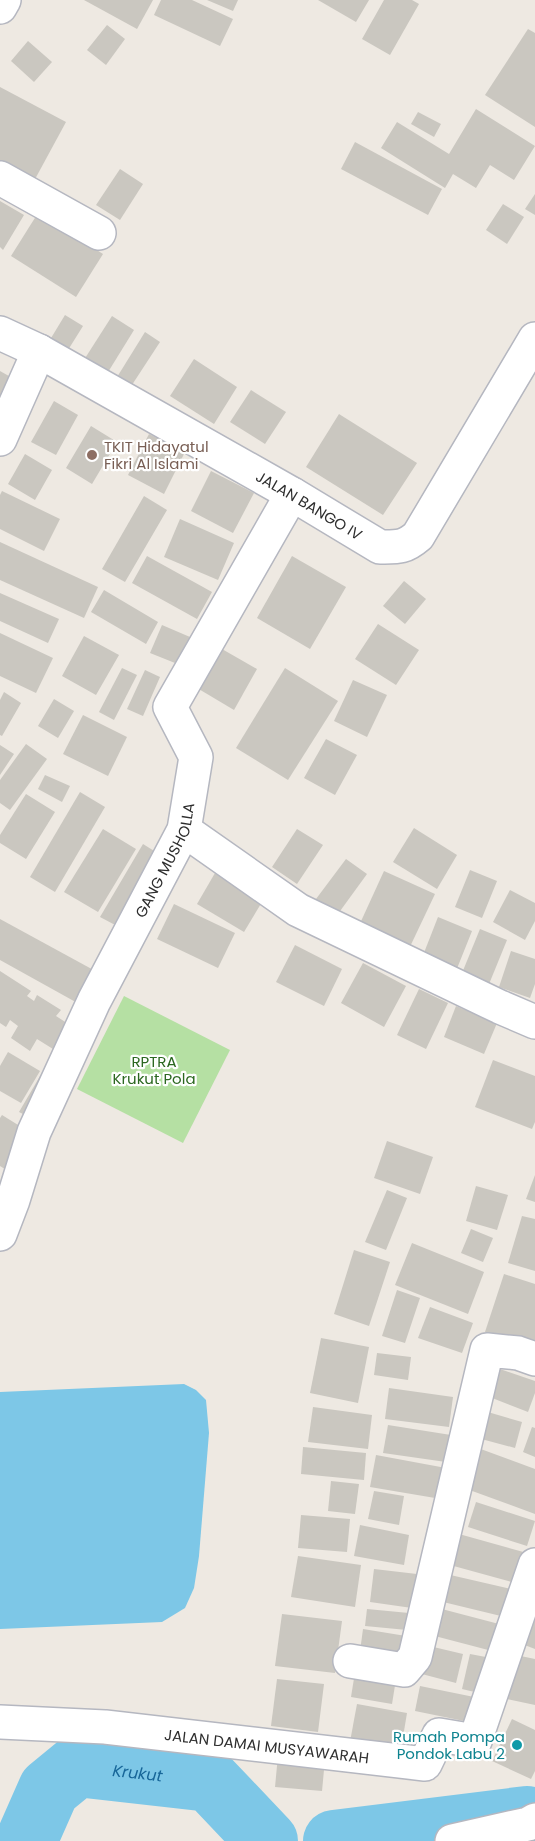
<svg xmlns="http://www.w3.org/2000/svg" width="535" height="1841" viewBox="0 0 535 1841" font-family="Poppins,sans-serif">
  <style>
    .green { fill: #b5e0a3 }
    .water { fill: #7dc7e7 }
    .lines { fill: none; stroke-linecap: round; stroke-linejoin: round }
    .river { stroke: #7dc7e7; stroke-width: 62 }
    .building { fill: #cac7c0 }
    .street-casing { stroke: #b5b7c0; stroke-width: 36 }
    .street { stroke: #fff; stroke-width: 33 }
    .education-dot { fill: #8d6e63; stroke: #fff; stroke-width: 2 }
    .culture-dot { fill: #0f9aa8; stroke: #fff; stroke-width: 2 }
    .labels { text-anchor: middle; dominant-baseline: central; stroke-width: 4.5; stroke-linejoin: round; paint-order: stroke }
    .education-label { font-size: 15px; fill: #785e54; stroke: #fff; text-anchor: start }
    .street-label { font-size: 15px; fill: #2e2e2e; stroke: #fff }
    .park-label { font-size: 15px; fill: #2c6821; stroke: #fff }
    .culture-label { font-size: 15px; fill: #0d838f; stroke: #fff; text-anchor: end }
    .water-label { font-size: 16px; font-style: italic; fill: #176699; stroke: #fff }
  </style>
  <rect width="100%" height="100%" fill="#eee9e2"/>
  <path class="green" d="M124 996 230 1050 183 1143 77 1089Z"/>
  <path class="water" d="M184 1384 196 1390 206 1400 209 1433 199 1556 194 1588 185 1608 162 1622 0 1629V1392Z"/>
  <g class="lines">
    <g class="river">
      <path id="s1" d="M26 1841 49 1789 77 1766 210 1781 267 1841"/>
      <path d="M334 1841 527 1817"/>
    </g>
  </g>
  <g class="building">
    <path d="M84 0H153L137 29Z"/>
    <path d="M161 0H192L233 19 220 46 154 15Z"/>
    <path d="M207 0H238L233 11Z"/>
    <path d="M318 0H369L356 22Z"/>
    <path d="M384 0H412L419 4 390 55 362 39Z"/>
    <path d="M107 25 125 39 106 65 87 50Z"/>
    <path d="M528 29 535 33V127L485 95Z"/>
    <path d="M28 41 52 62 34 82 11 61Z"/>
    <path d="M0 87 66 122 34 181 0 163Z"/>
    <path d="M476 109 535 146 514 180 490 165 476 188 453 174 445 188 381 148 397 122 449 154Z"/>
    <path d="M418 112 441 124 434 137 411 124Z"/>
    <path d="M355 142 442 189 428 215 341 169Z"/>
    <path d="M120 169 143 184 120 220 96 205Z"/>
    <path d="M535 194V215L525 209Z"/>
    <path d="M0 201 24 215 3 250 0 247Z"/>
    <path d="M503 204 524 217 507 244 486 230Z"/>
    <path d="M38 213 103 254 76 297 11 256Z"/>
    <path d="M65 315 83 326 63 358 45 348Z"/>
    <path d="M112 316 134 330 105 377 82 363Z"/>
    <path d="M145 332 160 342 128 391 114 382Z"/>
    <path d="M194 359 237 387 214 424 170 396Z"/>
    <path d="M0 371 16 380 0 410Z"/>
    <path d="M251 390 286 412 265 444 230 422Z"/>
    <path d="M54 401 78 415 56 455 31 442Z"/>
    <path d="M339 414 417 463 383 515 306 467Z"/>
    <path d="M91 426 117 442 92 484 66 468Z"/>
    <path d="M149 434 185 452 164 494 128 475Z"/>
    <path d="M25 454 52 470 35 500 8 484Z"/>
    <path d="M211 471 254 493 233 533 191 511Z"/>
    <path d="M2 491 60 519 44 551 0 529V495Z"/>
    <path d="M144 496 167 510 125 582 102 569Z"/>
    <path d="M180 519 234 543 218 580 164 557Z"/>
    <path d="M0 542 98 587 84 618 0 580Z"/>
    <path d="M147 556 212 592 197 619 132 583Z"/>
    <path d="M292 556 346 587 310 649 257 618Z"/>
    <path d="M404 581 426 599 405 624 383 606Z"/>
    <path d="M104 590 158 622 146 644 91 612Z"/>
    <path d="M0 593 59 619 48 643 0 621Z"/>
    <path d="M378 624 419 650 396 685 355 659Z"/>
    <path d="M162 625 197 640 185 667 150 653Z"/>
    <path d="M0 633 53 658 36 693 0 676Z"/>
    <path d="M84 636 119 655 96 695 62 676Z"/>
    <path d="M215 645 257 669 234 710 192 685Z"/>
    <path d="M122 668 137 675 114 720 99 712Z"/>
    <path d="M285 668 338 701 288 780 236 748Z"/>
    <path d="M145 670 160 677 143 716 127 709Z"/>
    <path d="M353 680 387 695 367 737 334 721Z"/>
    <path d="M4 692 21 703 2 736 0 735V700Z"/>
    <path d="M54 699 74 711 58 738 38 726Z"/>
    <path d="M83 715 127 737 108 776 63 754Z"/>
    <path d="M326 739 357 755 335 795 304 778Z"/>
    <path d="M26 744 47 759 10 810 0 803V780Z"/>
    <path d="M0 745 14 754 0 775Z"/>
    <path d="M45 775 70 786 62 802 38 789Z"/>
    <path d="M80 792 105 807 55 892 30 877Z"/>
    <path d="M26 794 55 812 26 859 0 843V835Z"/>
    <path d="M414 828 457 855 437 889 393 862Z"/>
    <path d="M103 829 136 849 98 912 64 892Z"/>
    <path d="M297 829 323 845 297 884 272 867Z"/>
    <path d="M143 844 159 854 117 926 100 917Z"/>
    <path d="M346 859 367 874 335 918 313 903Z"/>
    <path d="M470 870 497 881 482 918 455 907Z"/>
    <path d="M384 871 435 894 407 953 357 930Z"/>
    <path d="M215 873 262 902 244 932 197 904Z"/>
    <path d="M510 890 535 903V921L525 940 493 922Z"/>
    <path d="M174 904 235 933 218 968 157 939Z"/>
    <path d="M438 917 472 931 454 976 420 963Z"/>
    <path d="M0 919 99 973 81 1005 0 960Z"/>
    <path d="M480 929 507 940 487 989 460 978Z"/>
    <path d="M295 945 342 969 324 1006 276 982Z"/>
    <path d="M511 951 535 959V984L530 998 499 987Z"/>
    <path d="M363 963 406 986 384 1027 341 1003Z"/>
    <path d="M0 971 31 991 27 996 34 1001 37 995 61 1010 56 1016 76 1029 61 1054 37 1039 30 1051 11 1038 18 1026 10 1020 6 1027 0 1023Z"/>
    <path d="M419 989 448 1003 426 1049 397 1035Z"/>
    <path d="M456 1006 497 1023 484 1054 444 1037Z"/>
    <path d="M8 1052 40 1071 21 1103 0 1091V1066Z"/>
    <path d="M493 1060 535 1076V1122L532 1129 475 1107Z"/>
    <path d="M43 1071 55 1077 31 1118 19 1112Z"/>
    <path d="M2 1115 31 1133 8 1171 0 1166V1118Z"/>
    <path d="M387 1141 433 1157 420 1194 374 1178Z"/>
    <path d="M535 1175V1202L526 1199Z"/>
    <path d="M476 1186 508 1195 497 1230 466 1221Z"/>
    <path d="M387 1190 407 1198 386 1250 365 1242Z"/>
    <path d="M522 1216 535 1219V1271L508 1263Z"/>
    <path d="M471 1229 493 1238 483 1262 461 1253Z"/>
    <path d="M412 1243 484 1272 468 1314 395 1285Z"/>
    <path d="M354 1250 390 1262 369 1326 334 1314Z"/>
    <path d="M504 1274 535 1284V1341L533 1348 485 1332Z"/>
    <path d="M397 1290 420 1298 405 1343 382 1336Z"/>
    <path d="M430 1307 473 1323 462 1353 418 1338Z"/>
    <path d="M321 1338 369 1347 358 1403 310 1393Z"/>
    <path d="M377 1353 411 1357 408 1380 374 1375Z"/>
    <path d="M497 1368 535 1381V1393L528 1412 487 1396Z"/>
    <path d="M389 1388 453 1397 449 1427 385 1419Z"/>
    <path d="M313 1407 372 1415 368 1449 308 1442Z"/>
    <path d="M481 1410 522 1422 515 1448 474 1437Z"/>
    <path d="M388 1425 451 1435 446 1462 383 1453Z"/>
    <path d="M532 1427 535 1428V1457L523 1452Z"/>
    <path d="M303 1447 366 1453 364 1480 301 1474Z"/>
    <path d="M478 1448 535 1469V1514L464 1488Z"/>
    <path d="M376 1455 446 1468 441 1499 370 1487Z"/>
    <path d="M331 1481 359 1484 355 1514 328 1511Z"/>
    <path d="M374 1491 404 1496 399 1525 368 1519Z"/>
    <path d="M476 1502 535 1521 527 1546 468 1527Z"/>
    <path d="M301 1515 350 1519 347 1552 298 1548Z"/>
    <path d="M360 1525 409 1535 404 1565 354 1556Z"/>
    <path d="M459 1534 527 1553 519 1584 450 1565Z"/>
    <path d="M298 1556 361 1565 355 1607 291 1597Z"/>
    <path d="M374 1569 417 1574 412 1608 370 1602Z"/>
    <path d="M446 1574 511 1589 505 1617 439 1601Z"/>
    <path d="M438 1608 499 1624 492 1651 431 1635Z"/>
    <path d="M367 1609 409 1613 407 1630 365 1626Z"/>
    <path d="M282 1614 342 1621 335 1673 275 1666Z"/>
    <path d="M532 1616 535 1617V1649L522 1644Z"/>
    <path d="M363 1629 406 1636 402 1665 359 1659Z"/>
    <path d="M425 1645 463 1654 456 1683 418 1673Z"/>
    <path d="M470 1654 491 1658 483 1694 462 1689Z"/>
    <path d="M511 1654 535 1659V1705L502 1698Z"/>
    <path d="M356 1666 397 1673 392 1704 351 1697Z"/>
    <path d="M277 1679 324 1684 318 1732 271 1726Z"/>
    <path d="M420 1686 479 1698 474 1723 415 1711Z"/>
    <path d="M357 1704 407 1713 400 1755 349 1747Z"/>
    <path d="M512 1719 535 1730V1771L531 1779 492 1761Z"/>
    <path d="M278 1755 325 1759 322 1791 275 1787Z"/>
  </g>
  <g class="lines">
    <g class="street-casing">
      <g id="street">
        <path d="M0 7 4 0"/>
        <path d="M0 178 99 233"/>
        <path id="s2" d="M0 333 39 351 292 494 380 547C398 547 404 548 418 536L535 339"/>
        <path d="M0 439 39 351"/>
        <path d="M184 830 298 910 500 1007 535 1022"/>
        <path id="s3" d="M0 1234 13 1200 34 1132 94 1001 184 830 196 757 170 707 292 494"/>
        <path d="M350 1661 404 1670 415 1657 487 1350 518 1353 535 1359"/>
        <path id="s4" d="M0 1722 105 1727 425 1764 439 1735 475 1741 535 1565"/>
        <path d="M452 1841 528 1824 535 1820"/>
      </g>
    </g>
    <use href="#street" class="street"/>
  </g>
  <circle class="education-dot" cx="92" cy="455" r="6"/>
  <circle class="culture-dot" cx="517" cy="1745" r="6"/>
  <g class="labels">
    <g class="education-label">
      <text x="104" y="446">TKIT Hidayatul<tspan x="104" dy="17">Fikri Al Islami</tspan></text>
    </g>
    <g class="street-label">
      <text stroke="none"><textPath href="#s2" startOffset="354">JALAN BANGO IV</textPath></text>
      <text stroke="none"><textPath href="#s3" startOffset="410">GANG MUSHOLLA</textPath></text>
      <text stroke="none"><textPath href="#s4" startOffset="268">JALAN DAMAI MUSYAWARAH</textPath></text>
    </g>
    <g class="park-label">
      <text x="154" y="1061">RPTRA<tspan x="154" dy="17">Krukut Pola</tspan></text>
    </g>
    <g class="culture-label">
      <text x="505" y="1736">Rumah Pompa<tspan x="505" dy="17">Pondok Labu 2</tspan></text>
    </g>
    <g class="water-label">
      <text stroke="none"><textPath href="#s1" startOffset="154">Krukut</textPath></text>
    </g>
  </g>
</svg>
